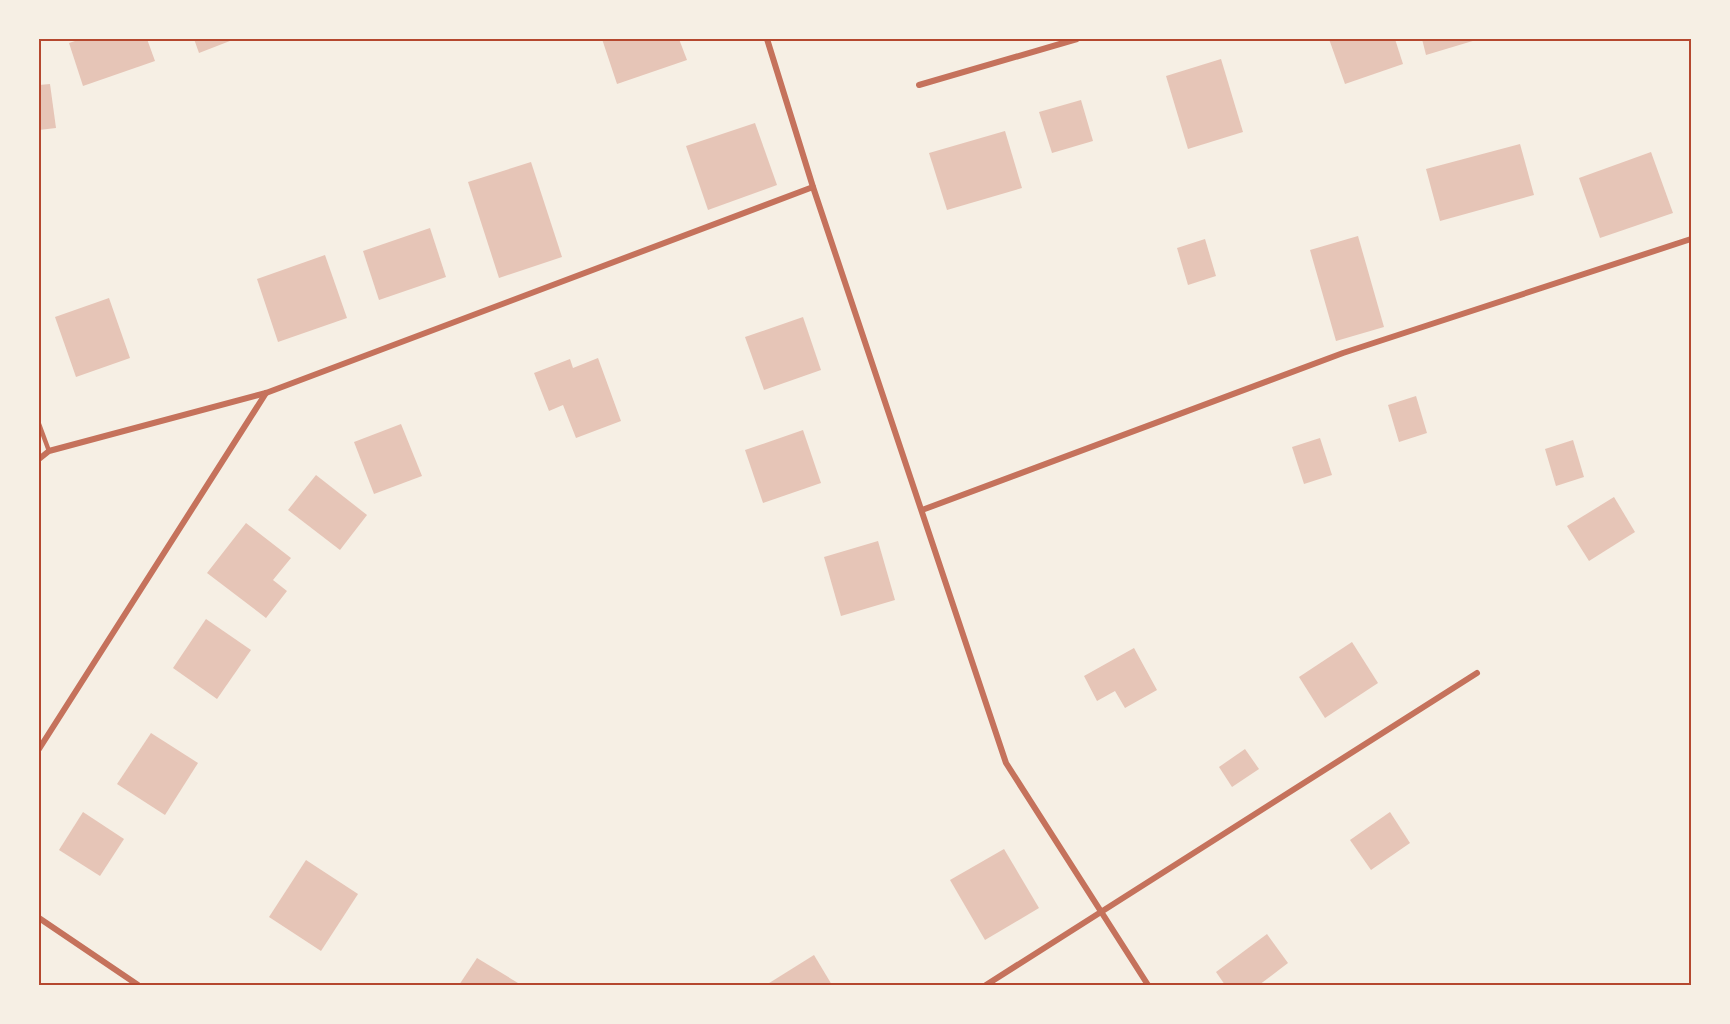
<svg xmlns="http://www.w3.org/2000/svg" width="1730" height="1024" viewBox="0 0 1730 1024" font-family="Georgia,serif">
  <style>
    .building { fill: #e6c5b7 }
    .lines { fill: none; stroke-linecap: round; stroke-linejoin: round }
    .service { stroke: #c5725c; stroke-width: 4.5 }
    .minor { stroke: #c5725c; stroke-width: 6 }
    .neatline { fill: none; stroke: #b5482f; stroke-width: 2 }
  </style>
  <rect width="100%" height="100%" fill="#f6efe4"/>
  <g class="building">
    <path d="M81 39H147L155 61 83 86 69 43Z"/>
    <path d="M194 39H235L199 53Z"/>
    <path d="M602 39H679L687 60 617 84Z"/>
    <path d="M1329 39H1395L1403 64 1345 84Z"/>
    <path d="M1422 39H1476V40L1426 55Z"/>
    <path d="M1221 59 1243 132 1188 149 1166 76Z"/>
    <path d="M50 84 56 128 39 130V85Z"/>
    <path d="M1081 100 1093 141 1052 153 1039 112Z"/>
    <path d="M755 123 777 185 708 210 686 146Z"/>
    <path d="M1005 131 1022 188 947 210 929 153Z"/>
    <path d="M1520 144 1534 195 1440 221 1426 169Z"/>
    <path d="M1651 152 1673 213 1600 238 1579 178Z"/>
    <path d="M531 162 562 257 499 278 468 182Z"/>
    <path d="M430 228 446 277 379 300 363 251Z"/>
    <path d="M1358 236 1384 327 1336 341 1310 250Z"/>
    <path d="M1205 239 1216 276 1188 285 1177 248Z"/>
    <path d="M325 255 347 318 278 342 257 279Z"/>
    <path d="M109 298 130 358 76 377 55 317Z"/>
    <path d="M803 317 821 370 764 390 745 337Z"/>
    <path d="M598 358 621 421 576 438 563 405 549 411 534 373 570 359 573 368Z"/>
    <path d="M1416 396 1427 433 1399 442 1388 405Z"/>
    <path d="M401 424 422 476 374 494 354 442Z"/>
    <path d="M803 430 821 483 763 503 745 450Z"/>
    <path d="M1320 438 1332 475 1304 484 1292 447Z"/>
    <path d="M1573 440 1584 477 1556 486 1545 449Z"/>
    <path d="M316 475 367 515 340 550 288 510Z"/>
    <path d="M1614 497 1635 532 1589 561 1567 526Z"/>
    <path d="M246 523 291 558 273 580 287 591 266 618 207 573Z"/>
    <path d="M878 541 895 600 841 616 824 557Z"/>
    <path d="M206 619 251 650 217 699 173 668Z"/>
    <path d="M1352 642 1378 683 1325 718 1299 677Z"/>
    <path d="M1134 648 1157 690 1125 708 1115 691 1097 701 1084 676Z"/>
    <path d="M151 733 198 763 165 815 117 784Z"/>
    <path d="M1245 749 1259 769 1232 787 1219 767Z"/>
    <path d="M83 812 124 839 100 876 59 850Z"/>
    <path d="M1390 812 1410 843 1371 870 1350 840Z"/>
    <path d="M1004 849 1039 908 985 940 950 880Z"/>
    <path d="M306 860 358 894 321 951 269 917Z"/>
    <path d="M1267 934 1288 963 1259 985H1225L1216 972Z"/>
    <path d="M814 955 832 985H766Z"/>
    <path d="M477 958 518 983 517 985H459Z"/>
  </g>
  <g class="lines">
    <path class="service" d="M39 424 49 451"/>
    <g class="minor">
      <path d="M767 39 813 187 1006 763 1148 985"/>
      <path d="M919 85 1077 39"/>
      <path d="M39 459 49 451 266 393 813 187"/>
      <path d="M922 510 1343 353 1691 239"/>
      <path d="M39 749 266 393"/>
      <path d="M39 918 138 985"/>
      <path d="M986 985 1477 673"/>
    </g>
  </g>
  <rect width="1730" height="1024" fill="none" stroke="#f6efe4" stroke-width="81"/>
  <rect x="40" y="40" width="1650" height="944" class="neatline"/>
</svg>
